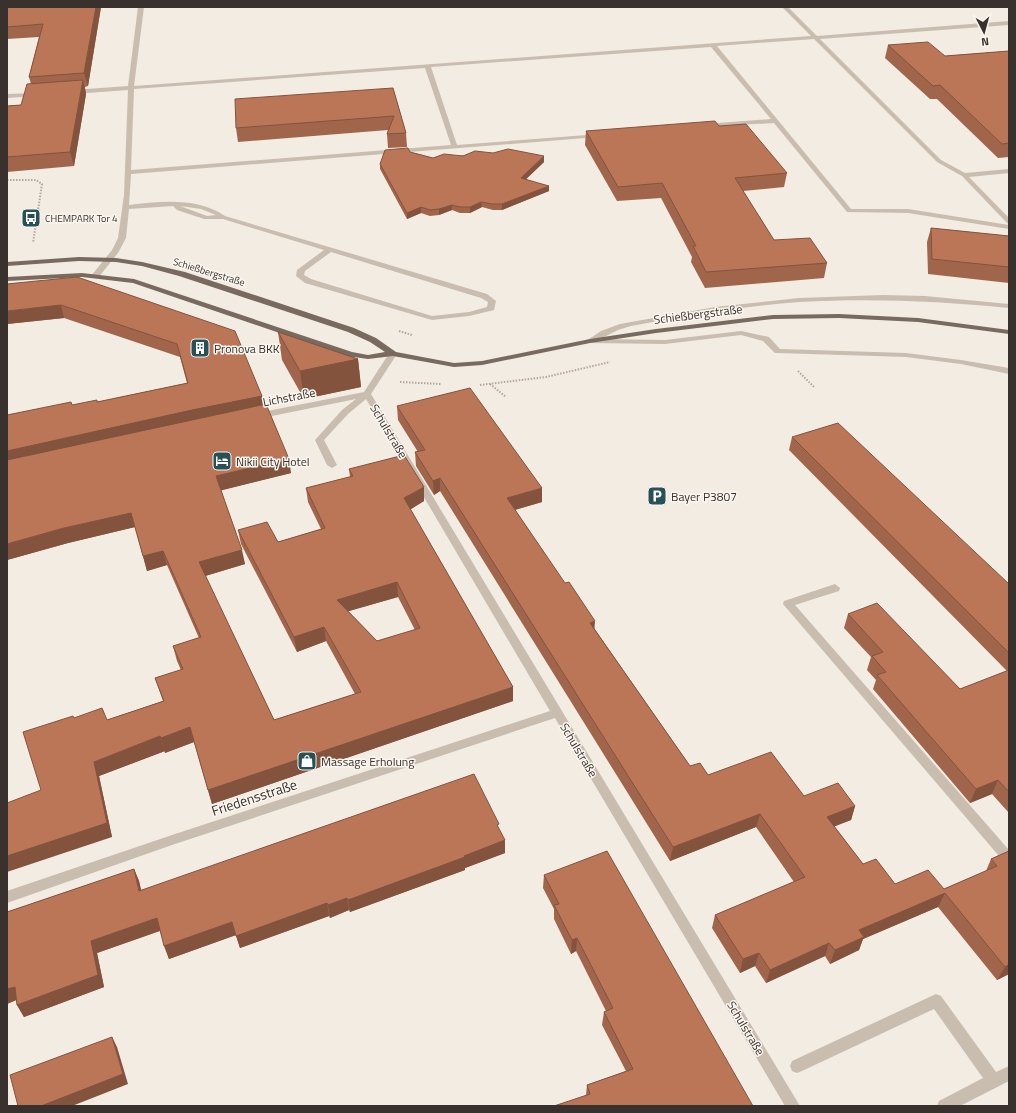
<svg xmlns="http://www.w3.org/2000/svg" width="1016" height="1113" viewBox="0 0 1016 1113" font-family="'Titillium Web',sans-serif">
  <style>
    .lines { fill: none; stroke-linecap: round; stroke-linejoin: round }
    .path { stroke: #b5a79a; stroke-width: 2; stroke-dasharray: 1.5 1.5; stroke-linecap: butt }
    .minor { fill: #c9bdaf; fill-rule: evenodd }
    .major { fill: #796a5f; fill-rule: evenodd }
    .wall { fill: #a1654c; fill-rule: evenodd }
    .shaded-wall { fill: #83533e }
    .building { fill: #bb7658; stroke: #83533e; fill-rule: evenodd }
    .labels { text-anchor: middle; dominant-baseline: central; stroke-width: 3; stroke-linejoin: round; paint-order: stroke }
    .far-poi-label { font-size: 10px; fill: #39312d; stroke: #faf5ef; text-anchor: start }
    .far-street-label { font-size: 10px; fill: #39312d; stroke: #faf5ef }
    .street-label { font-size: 12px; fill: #39312d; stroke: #faf5ef }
    .poi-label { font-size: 12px; fill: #39312d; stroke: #faf5ef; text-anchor: start }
    .near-street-label { font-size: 14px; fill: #39312d; stroke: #faf5ef }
  </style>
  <rect width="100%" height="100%" fill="#f2ece3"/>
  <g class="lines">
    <g class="path">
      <path d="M7 180H36L42 184 33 243"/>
      <path d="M399 331 412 335"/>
      <path d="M798 371 814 387"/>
      <path d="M400 382 441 384"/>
      <path d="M490 384 506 397"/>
      <path d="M480 385 546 377 610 362"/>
    </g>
    <g class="minor">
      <path d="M138 7H144L134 86 811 36 782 7H788L817 36 1009 21V25L820 39 941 160 965 173 1009 169V173L969 177 1009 218V224L1007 223 962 176 937 162 814 39 717 46 851 209H908L1009 225V229L908 213 847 212 774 123 702 127 701 126 704 124 771 119 711 47 431 67 457 145 600 134 601 135 598 137 131 174 129 205C161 201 198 197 225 216L487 294 496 301 494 310 469 316 432 320 305 283 296 276 297 270 324 250 223 219H204L177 210 173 206 129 209 126 238 118 253 98 278H92L91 276 112 250 118 238 124 195 128 90 73 94 70 92 73 90 128 86ZM425 68 451 145 131 170 134 89ZM180 206 201 209 216 215 207 216ZM331 252 481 298 488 302 487 307 469 312 432 316 311 279 304 275 305 271Z"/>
      <path d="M39 93V95L37 96 7 98V94Z"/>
      <path d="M883 295 925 296 1009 304V308C939 301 870 298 800 302 743 306 687 316 631 326L618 330 600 339 665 340 741 331 769 337 780 349 906 353 961 360 1009 368V374L961 364 906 357 778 353H775L763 341 741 335 665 344 590 343 586 341 601 331 620 324 715 307 799 298Z"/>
      <path d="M390 352H396L397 354 371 394 800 1106H785L555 718 172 845 7 903V891L172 835 550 711 366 399 348 414 324 440 337 465 332 468 327 465 315 440 342 410 356 399 257 419 253 416 257 413 364 392Z"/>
      <path d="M835 584 840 588 839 591 795 605 1009 850V864L1005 863 783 604 784 601Z"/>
      <path d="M936 994 941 996 996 1072 1009 1066V1081L960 1106H937L939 1101 983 1078 934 1009 802 1071 797 1073 792 1071 790 1066 792 1061Z"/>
    </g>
    <path class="major" d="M79 257 116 258 142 262 185 272 354 328 376 338 396 352 454 363 482 361 590 339 656 329 773 315 839 314 918 318 1009 330V334L918 322 839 318 773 319 656 333 590 343 482 365 454 367 393 356 368 359 347 356 133 283 82 277 7 281V277L82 273 134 279 352 352 368 355 385 352 370 342 348 332 179 276 142 266 116 262 79 261 7 266V262Z"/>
  </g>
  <g class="wall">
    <path d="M7 7H101L88 86 85 87 86 94 74 166 7 172V106L21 105 31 84 29 77 39 37 7 39Z"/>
    <path d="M888 45 945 56 1009 51V157L998 158 937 99H930L885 58Z"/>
    <path d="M393 88 406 133 407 147 388 148 387 134 388 130 238 142 236 128Z"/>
    <path d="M719 126 787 173 784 187 743 191 774 240 827 263 824 278 705 288 691 262 692 257 661 198 617 201 585 145 586 131Z"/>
    <path d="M410 152 433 158 493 153 544 162 526 179 549 191 502 210H493L482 207 470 213H460L452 210 439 215 430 216 421 213 407 219 380 169V164Z"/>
    <path d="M931 228 1009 236V283L928 274 927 242Z"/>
    <path d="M77 277 262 396 264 405 291 473 221 490 245 564 205 576 274 720 355 694 326 641 297 652 241 544 238 530 278 542 321 529 308 502 306 488 350 477 349 469 424 501 410 509 513 687V701L212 804 194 742 165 753V751L99 776 112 837 41 790 74 718 107 720 163 701 155 678 181 670 177 661 173 646 199 638 167 565 147 571 135 527 68 543 7 560V415L97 402 187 383 180 357 64 318 7 324ZM398 597 415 630 377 641 348 611Z"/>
    <path d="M278 332 358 359 361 387 304 399 282 360Z"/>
    <path d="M397 406 542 502 515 510 594 628 690 766 708 775 804 796 855 806 851 820 834 826 863 864 895 884 944 889 986 871 991 859 1009 851V974L997 980 938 907 863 939 859 950 830 964 825 956 766 983 755 966 740 973 712 928 715 915 794 882 756 827 670 861 440 491 434 495 416 466 415 452H418L398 420Z"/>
    <path d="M792 437 1009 584V813L992 794 970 803 873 689 876 680 867 670 871 657 844 628 848 614 960 689 1007 671 789 450Z"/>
    <path d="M499 829 505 853 465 868V870L350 912 349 910 330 918 329 916 240 948 236 935 169 959 160 931 97 953 104 987 24 1017 17 1005 16 1000 7 1004V912L134 869 139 881 141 890Z"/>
    <path d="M544 875 753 1106 586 1095 587 1085 626 1071 602 1025 604 1012 606 1011 576 951 571 954 554 919V909L543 888Z"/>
  </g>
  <g class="shaded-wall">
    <path d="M96 7H101L88 86 84 73Z"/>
    <path d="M83 80 86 94 74 166 70 152Z"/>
    <path d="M544 156V162L521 184V178Z"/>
    <path d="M549 186V191L502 210V204Z"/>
    <path d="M481 202 482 207 470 213V207Z"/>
    <path d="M452 205V210L439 215V209Z"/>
    <path d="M421 207V213L407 219V213Z"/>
    <path d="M61 305 64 318 7 324V311Z"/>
    <path d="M358 359 361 387 304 399 300 371Z"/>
    <path d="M262 396 265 410 7 466V451L192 410Z"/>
    <path d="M289 459 291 473 219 491 216 476Z"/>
    <path d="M440 478V491L434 495 433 481Z"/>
    <path d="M424 487V501L405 513 404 498Z"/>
    <path d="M542 488V502L507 512V498Z"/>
    <path d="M131 513 135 527 68 543 7 560V544L64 528Z"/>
    <path d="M242 550 245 564 202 577 199 562Z"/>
    <path d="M163 551 167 565 147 571 143 556Z"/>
    <path d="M397 582 398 597 339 614 337 600Z"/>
    <path d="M595 621 594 635 590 623Z"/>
    <path d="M324 627 326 641 297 652 294 637Z"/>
    <path d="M513 687V701L212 804 208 790Z"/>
    <path d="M190 727 194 742 165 753 161 738Z"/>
    <path d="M160 736 165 751 99 776 112 837 7 872V856L94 762Z"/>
    <path d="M998 780 992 794 970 803 976 789Z"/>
    <path d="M855 806 851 820 823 831 827 817Z"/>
    <path d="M760 814 756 827 670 861 673 847Z"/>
    <path d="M505 840V853L465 868V870L350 912 348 900Z"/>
    <path d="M134 869 139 881 144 903 139 891Z"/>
    <path d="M945 893 938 907 863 939 859 950 830 964 835 950 859 930Z"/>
    <path d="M347 898 349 910 330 918 328 905Z"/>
    <path d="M327 903 329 916 240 948 236 936Z"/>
    <path d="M157 918 162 930 97 953 104 987 24 1017 17 1005 91 941Z"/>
    <path d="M232 922 236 935 169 959 164 946Z"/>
    <path d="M577 938 576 951 571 954 572 940Z"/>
    <path d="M829 943 825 956 766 983 770 970Z"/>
    <path d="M759 953 755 966 740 973 743 959Z"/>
    <path d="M1009 964V974L997 980 1005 967Z"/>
    <path d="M15 987 21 998 7 1004V989Z"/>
    <path d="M112 1037 117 1047 128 1084 72 1106H41Z"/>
  </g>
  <g class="building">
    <path d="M7 7H96L84 73 29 77 43 24 7 27Z"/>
    <path d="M928 42 945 56 1009 51V143L1002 144 940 85 933 86 888 45Z"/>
    <path d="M83 80 70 152 7 157V106L21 105 27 84Z"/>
    <path d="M393 88 406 133 387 134 394 116 236 128 235 99Z"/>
    <path d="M715 121 719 126 746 124 787 173 735 178 774 240 810 238 827 263 706 272 693 246H696L662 183 618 187 586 131Z"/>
    <path d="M408 148 410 152 433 158 444 154 463 156 475 151 493 153 508 149 544 156 521 178 549 186 502 204H492L481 202 470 207H460L452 205 439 209 430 210 421 207 407 213 380 164 385 150Z"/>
    <path d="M931 228 1009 236V267L932 259Z"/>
    <path d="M77 277 235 331 262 396 192 410 7 451V415L71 402 72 405 97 400V402L188 383 177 344 61 305 7 311V284Z"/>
    <path d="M278 332 358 359 300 371Z"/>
    <path d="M470 388 542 488 507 498 565 583 569 582 595 621 590 623 690 766 700 763 708 775 771 752 804 796 838 783 855 806 827 817 863 864 876 859 895 884 928 870 944 889 997 866 991 859 1009 851V964L1005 967 945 893 859 930 864 937 835 950 829 943 770 970 759 953 743 959 715 915 805 877 760 814 673 847 440 478 433 481 415 452 425 450 397 406Z"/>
    <path d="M266 404 289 459 216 476 242 550 199 562 274 720 361 692 324 627 294 637 238 530 267 522 278 542 325 528 306 488 353 476 349 469 404 455 424 487 404 498 513 687 208 790 190 727 161 738 160 736 94 762 107 823 7 856V803L41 790 23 732 73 716 74 718 102 708 107 720 164 701 155 678 183 669 173 646 201 637 163 551 143 556 131 513 64 528 7 544V460ZM397 582 420 628 377 641 337 600Z"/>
    <path d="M838 423 1009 584V653L792 437Z"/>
    <path d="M877 603 960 689 1009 670V792L998 780 976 789 877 675 886 672 872 656 883 652 848 614Z"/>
    <path d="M474 774 499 824 497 825 505 840 464 856 465 857 348 900 347 898 328 905 327 903 236 936 232 922 164 946 157 918 91 941 98 975 17 1005 15 987 7 989V912L134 869 139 891Z"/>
    <path d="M607 851 753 1106H554L590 1094 587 1085 633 1069 604 1012 613 1008 577 938 572 940 554 905 559 904 544 875Z"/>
    <path d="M112 1037 123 1074 41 1106H18L10 1075Z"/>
  </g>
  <defs>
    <g id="bus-square" transform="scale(1)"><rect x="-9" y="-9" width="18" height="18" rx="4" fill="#265157" stroke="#faf5ef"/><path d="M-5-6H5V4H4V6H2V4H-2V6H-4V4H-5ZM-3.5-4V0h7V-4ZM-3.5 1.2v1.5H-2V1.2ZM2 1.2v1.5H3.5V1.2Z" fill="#fff"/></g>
    <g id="building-square" transform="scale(1)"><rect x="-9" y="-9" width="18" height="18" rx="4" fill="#265157" stroke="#faf5ef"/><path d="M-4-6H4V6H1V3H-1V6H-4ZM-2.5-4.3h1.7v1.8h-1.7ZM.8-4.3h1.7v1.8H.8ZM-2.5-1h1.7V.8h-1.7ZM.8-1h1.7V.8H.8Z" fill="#fff"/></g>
    <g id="hotel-square" transform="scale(1)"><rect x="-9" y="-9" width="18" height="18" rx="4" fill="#265157" stroke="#faf5ef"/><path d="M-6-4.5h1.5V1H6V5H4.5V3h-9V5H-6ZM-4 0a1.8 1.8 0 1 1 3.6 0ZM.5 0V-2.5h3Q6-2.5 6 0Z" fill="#fff"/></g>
    <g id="parking-square" transform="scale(1)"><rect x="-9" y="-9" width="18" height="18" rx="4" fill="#265157" stroke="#faf5ef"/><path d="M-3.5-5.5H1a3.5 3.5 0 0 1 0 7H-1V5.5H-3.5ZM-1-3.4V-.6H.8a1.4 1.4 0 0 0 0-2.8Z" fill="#fff"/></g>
    <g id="shop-square" transform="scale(1)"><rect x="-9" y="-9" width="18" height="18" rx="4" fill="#265157" stroke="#faf5ef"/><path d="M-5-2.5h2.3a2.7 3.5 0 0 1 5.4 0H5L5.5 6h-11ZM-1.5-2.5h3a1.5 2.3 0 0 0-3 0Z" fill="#fff"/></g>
  </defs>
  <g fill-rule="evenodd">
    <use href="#bus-square" x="31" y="218"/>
    <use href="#building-square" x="200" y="348"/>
    <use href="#hotel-square" x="222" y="461"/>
    <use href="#parking-square" x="657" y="496"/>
    <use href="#shop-square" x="307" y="761"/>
  </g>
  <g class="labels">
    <g class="far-poi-label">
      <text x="45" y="218">CHEMPARK Tor 4</text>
    </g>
    <g class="far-street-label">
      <text transform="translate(209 272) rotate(17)">Schießbergstraße</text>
    </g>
    <g class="street-label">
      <text transform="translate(698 314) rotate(-7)">Schießbergstraße</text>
      <text transform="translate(289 397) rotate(-11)">Lichstraße</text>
      <text transform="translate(389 431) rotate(59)">Schulstraße</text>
      <text transform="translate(579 750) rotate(59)">Schulstraße</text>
      <text transform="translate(746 1028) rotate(59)">Schulstraße</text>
    </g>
    <g class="poi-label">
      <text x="214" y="348">Pronova BKK</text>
      <text x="236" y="461">Nikii City Hotel</text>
      <text x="671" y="496">Bayer P3807</text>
      <text x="321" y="761">Massage Erholung</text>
    </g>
    <g class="near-street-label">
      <text transform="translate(254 797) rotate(-18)">Friedensstraße</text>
    </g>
  </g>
  <rect width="1016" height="1113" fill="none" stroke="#39312d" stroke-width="16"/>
  <g transform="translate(984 32) rotate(174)" stroke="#faf5ef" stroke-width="3" paint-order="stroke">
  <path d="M0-3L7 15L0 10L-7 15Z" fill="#39312d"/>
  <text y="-6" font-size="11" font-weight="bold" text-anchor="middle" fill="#39312d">N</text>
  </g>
</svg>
